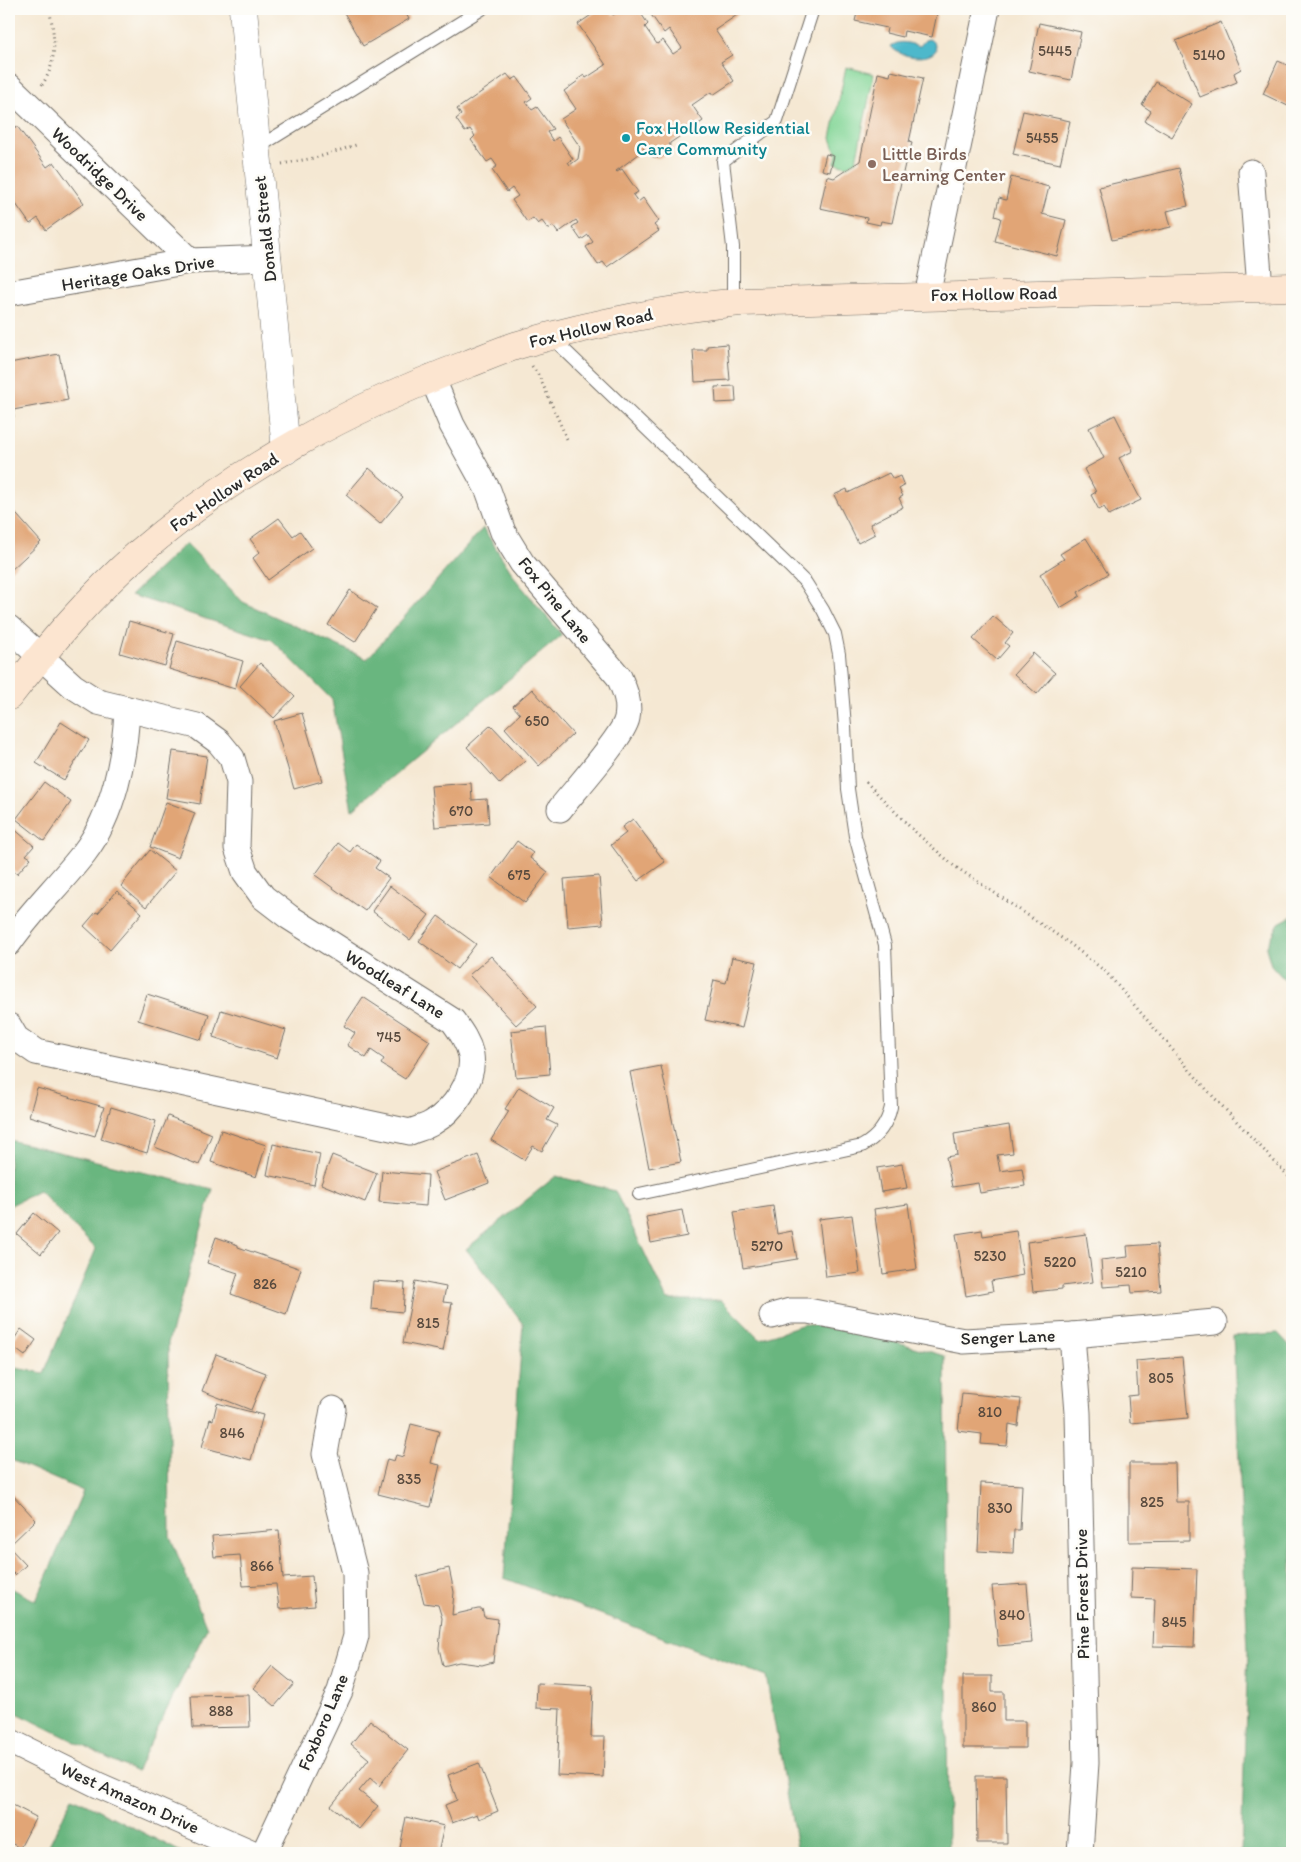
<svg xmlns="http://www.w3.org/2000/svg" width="1301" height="1862" viewBox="0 0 1301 1862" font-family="Itim,sans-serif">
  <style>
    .green { fill: #82d596; stroke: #568060 }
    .forest { fill: #69b67f; stroke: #4a7055 }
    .water { fill: #4eb8cb; stroke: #3c727b }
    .building { fill: #e1a576 }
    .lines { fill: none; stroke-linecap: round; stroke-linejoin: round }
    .service-casing { stroke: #726d66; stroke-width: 14 }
    .minor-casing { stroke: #726d66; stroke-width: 27 }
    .tertiary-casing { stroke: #726d66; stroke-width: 29 }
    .secondary-casing { stroke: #726d66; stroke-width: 29 }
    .path { stroke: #726d66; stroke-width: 3; stroke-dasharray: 1 4; stroke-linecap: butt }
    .service { stroke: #fff; stroke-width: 12 }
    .minor { stroke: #fff; stroke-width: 25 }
    .tertiary { stroke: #fff; stroke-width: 28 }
    .secondary { stroke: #fce5d0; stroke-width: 28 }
    .culture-dot { fill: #0f9aa8; stroke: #fdfcf7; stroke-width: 2 }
    .education-dot { fill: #8d6e63; stroke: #fdfcf7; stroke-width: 2 }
    .labels { text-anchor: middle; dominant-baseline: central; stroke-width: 5; stroke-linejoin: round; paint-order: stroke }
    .number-label { font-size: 15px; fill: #584a3e }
    .culture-label { font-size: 18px; fill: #0d838f; stroke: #fdfcf7; text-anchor: start }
    .education-label { font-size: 18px; fill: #785e54; stroke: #fdfcf7; text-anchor: start }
    .street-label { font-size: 18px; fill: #2b2b2b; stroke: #fdfcf7 }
  </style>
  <rect width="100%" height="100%" fill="#fdfcf7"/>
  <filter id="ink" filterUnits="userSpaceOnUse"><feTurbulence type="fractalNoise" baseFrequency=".02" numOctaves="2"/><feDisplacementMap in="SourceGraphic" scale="10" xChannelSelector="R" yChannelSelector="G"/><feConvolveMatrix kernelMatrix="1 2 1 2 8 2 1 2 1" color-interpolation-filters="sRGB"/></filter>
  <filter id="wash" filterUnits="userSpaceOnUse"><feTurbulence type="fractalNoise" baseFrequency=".0096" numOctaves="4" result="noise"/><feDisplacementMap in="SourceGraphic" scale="20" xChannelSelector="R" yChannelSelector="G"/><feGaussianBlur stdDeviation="1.12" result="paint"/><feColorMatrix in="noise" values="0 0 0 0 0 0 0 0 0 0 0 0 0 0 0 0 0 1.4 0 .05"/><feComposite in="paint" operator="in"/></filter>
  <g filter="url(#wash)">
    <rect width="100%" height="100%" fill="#f5e8d3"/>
    <path class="green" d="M846 67 874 74 856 161 847 166 835 163 837 155 831 138Z"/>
    <g class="forest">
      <path d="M483 528 517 581 562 635 352 810 332 700 272 640 131 595 186 543 243 602 367 659Z"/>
      <path d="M1292 916V988L1271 965 1266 948 1279 923Z"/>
      <path d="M9 1140 213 1189 168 1343 170 1536 207 1628 136 1772 9 1709V1587L36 1601 83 1491 9 1459V1367L44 1373 96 1249 39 1191 9 1206Z"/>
      <path d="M556 1176 615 1191 667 1300H721L760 1339 804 1324 869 1334 945 1356 948 1853H798L766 1676 504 1578 523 1323 466 1249Z"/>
      <path d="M1278 1333 1292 1348V1853H1241L1248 1650 1233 1336Z"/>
      <path d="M73 1797 183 1853H45Z"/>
    </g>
    <path class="water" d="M929 39 934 42 936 50C929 62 897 57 891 46 901 39 910 44 920 46L925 40Z"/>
    <g id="blocks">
      <g class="building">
        <path d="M342 9H403L409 19 363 46Z"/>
        <path d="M600 9H609L613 15 622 9H638L648 24 645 27 657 44 663 40 673 54 682 48 669 29 664 33 647 9H746L715 30 732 55 721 62 734 81 713 95 711 92 692 105 703 121 670 143 669 152 659 158 650 156 644 148 638 152 639 154 616 171 617 172 622 169 638 192 633 195 638 202 643 198 659 221 654 225 659 231 607 267 603 262 598 265 586 247 593 242 588 235 581 240 572 227 578 223 576 220 558 233 553 226 548 229 542 221 538 224 533 218 527 222 512 200 518 196 512 188 507 192 492 170 497 166 492 159 487 162 471 140 475 136 470 129 465 132 456 119 461 115 457 109 507 74 512 80 517 77 532 98 526 102 532 110 537 107 553 129 547 132 553 141 558 137 573 159 568 162 570 165 578 159 580 147 561 119 576 109 564 91 578 81 577 80 584 75 586 78 606 65 578 24Z"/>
        <path d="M858 9H938L932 37 904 31 903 37 886 33 887 28 855 21Z"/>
        <path d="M1221 22 1241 69 1234 73 1237 82 1200 97 1176 41Z"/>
        <path d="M1039 23 1081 32 1071 80 1029 71Z"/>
        <path d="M1278 61 1292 67V108L1263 94Z"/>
        <path d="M891 71 923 78 909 142 912 143 910 150H908L892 223 881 221 880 225 866 222 867 218 820 208 827 176 834 178 860 161 878 73 890 76Z"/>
        <path d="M1156 82 1192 104 1172 137 1145 121 1151 111 1142 105Z"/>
        <path d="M1023 111 1070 121 1060 164 1013 154Z"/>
        <path d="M17 126 47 167 54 162 84 203 46 230 38 218 30 224 9 194V132Z"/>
        <path d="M826 154 834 156 830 172 822 170Z"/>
        <path d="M1179 168 1188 206 1167 211 1171 227 1112 240 1099 187Z"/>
        <path d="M1011 177 1049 187 1042 214 1066 220 1057 256 995 241 1001 218 995 216 999 198 1006 200Z"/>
        <path d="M727 344 730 380 695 382 693 350H707V346Z"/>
        <path d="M59 354 68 400 13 410 14 417 9 418V363Z"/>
        <path d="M735 386 736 402 716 403 715 387Z"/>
        <path d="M1115 415 1133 451 1119 458 1141 500 1109 515 1104 507 1099 510 1091 495 1096 492 1084 469 1104 458 1089 428Z"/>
        <path d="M369 468 403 497 380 524 346 495Z"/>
        <path d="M889 473 893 479 900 476 904 486 899 489 903 496 899 498 903 507 870 524 875 534 858 543 834 495 847 489 848 493Z"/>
        <path d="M9 506 41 542 10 571 9 570Z"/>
        <path d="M279 518 293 536 300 531 312 548 268 580 253 558 260 552 250 539Z"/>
        <path d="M1086 538 1108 574 1078 592 1080 596 1060 608 1040 574 1064 559 1060 554Z"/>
        <path d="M350 590 377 608 355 642 328 625Z"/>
        <path d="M993 616 1013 633 1005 643 1009 646 997 660 973 639Z"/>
        <path d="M129 621 174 634 165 666 120 653Z"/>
        <path d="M177 641 243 661 235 689 169 669Z"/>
        <path d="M1033 653 1055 673 1037 694 1014 674Z"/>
        <path d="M260 663 295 696 274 718 240 686Z"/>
        <path d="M532 689 573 734 539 766 505 728 520 714 513 706Z"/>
        <path d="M302 713 322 781 294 789 274 721Z"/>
        <path d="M61 722 89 740 64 780 36 763Z"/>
        <path d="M491 725 525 761 500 784 467 747Z"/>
        <path d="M173 751 207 756 200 804 166 798Z"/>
        <path d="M44 782 71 802 44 841 16 819Z"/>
        <path d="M471 783 472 800 487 799 489 823 435 827 431 786Z"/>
        <path d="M166 802 195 813 178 858 150 847Z"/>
        <path d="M633 819 665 862 638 881 611 845 626 833 622 827Z"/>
        <path d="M12 827 34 846 26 855 31 858 17 874 12 870 9 875V831Z"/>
        <path d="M517 841 533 853 530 858 548 872 525 903 491 877Z"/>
        <path d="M338 843 350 852 356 844 380 861 375 868 389 878 365 911 315 875Z"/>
        <path d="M150 850 176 871 146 907 121 886Z"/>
        <path d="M599 876 603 924 568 927 564 879Z"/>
        <path d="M390 886 429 915 410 940 372 911Z"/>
        <path d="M117 891 142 913 110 950 84 926 96 912 98 913Z"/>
        <path d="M438 916 476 944 457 969 419 941Z"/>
        <path d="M491 956 537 1006 516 1025 469 975Z"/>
        <path d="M732 957 757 962 742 1028 705 1020 714 980 726 983Z"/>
        <path d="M147 994 209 1014 201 1040 138 1020Z"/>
        <path d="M363 997 430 1041 405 1079 381 1064 384 1059 371 1050 366 1058 347 1045 355 1033 344 1026Z"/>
        <path d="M221 1010 286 1030 277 1058 213 1037Z"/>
        <path d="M546 1027 550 1074 516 1077 511 1031Z"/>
        <path d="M661 1066 681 1162 649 1168 630 1072Z"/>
        <path d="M519 1087 554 1108 547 1120 557 1125 542 1151 533 1146 524 1160 491 1140 509 1111 505 1109Z"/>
        <path d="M37 1088 104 1107 95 1136 29 1116Z"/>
        <path d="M111 1107 156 1121 147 1153 101 1139Z"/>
        <path d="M168 1116 212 1134 199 1165 155 1147Z"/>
        <path d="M1009 1125 1013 1153 997 1155 1000 1171 1022 1168 1025 1186 980 1193 978 1183 952 1187 946 1157 957 1155 954 1134Z"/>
        <path d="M221 1130 266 1145 256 1177 211 1162Z"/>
        <path d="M273 1144 320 1154 314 1185 267 1175Z"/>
        <path d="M332 1155 377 1173 365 1202 321 1184Z"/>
        <path d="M478 1155 489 1183 445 1200 434 1172Z"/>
        <path d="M902 1164 907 1188 881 1192 877 1168Z"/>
        <path d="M382 1171 428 1175 426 1206 379 1202Z"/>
        <path d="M908 1204 917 1269 883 1274 874 1209Z"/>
        <path d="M773 1206 777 1234 792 1231 797 1259 743 1268 734 1212Z"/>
        <path d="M682 1210 687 1236 651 1243 646 1217Z"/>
        <path d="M34 1213 58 1233 41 1254 17 1234Z"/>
        <path d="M852 1215 860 1273 826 1277 819 1219Z"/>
        <path d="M982 1230 983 1236 1016 1231 1023 1275 991 1281 993 1291 966 1296 956 1234Z"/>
        <path d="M1086 1234 1093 1282 1062 1286V1289L1033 1292 1027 1242Z"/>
        <path d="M216 1237 238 1245V1247L301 1269 286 1314 231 1294 238 1273 207 1263Z"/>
        <path d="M1157 1244 1161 1291 1132 1293 1131 1285 1103 1287 1101 1260 1128 1257 1127 1246Z"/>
        <path d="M373 1281 405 1283 403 1312 371 1309Z"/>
        <path d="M415 1281 446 1287 443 1302 452 1303 443 1351 403 1343Z"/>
        <path d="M21 1329 36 1340 25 1356 10 1345Z"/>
        <path d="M216 1354 266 1373 251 1410 202 1391Z"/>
        <path d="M1182 1357 1188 1418 1130 1423 1128 1396 1138 1395 1136 1361Z"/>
        <path d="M962 1393 1021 1399 1018 1426 1009 1424 1007 1446 981 1444 982 1434 958 1431Z"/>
        <path d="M217 1403 263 1415 251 1460 202 1447 210 1419 213 1420Z"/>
        <path d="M411 1424 439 1431 431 1463 440 1465 430 1507 378 1494 387 1459 394 1461 396 1455 403 1457Z"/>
        <path d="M1129 1463H1175L1176 1502H1189V1541L1129 1542Z"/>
        <path d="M981 1483 1022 1485 1020 1530H1014L1013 1553 978 1551Z"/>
        <path d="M9 1491 36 1520 9 1546Z"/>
        <path d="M279 1530 283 1578 312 1576 315 1606 279 1609 276 1584 243 1586 240 1555 214 1557 212 1536Z"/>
        <path d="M9 1547 26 1565 15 1575 9 1569Z"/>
        <path d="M1132 1567 1197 1569 1194 1647 1153 1646 1155 1599 1131 1598Z"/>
        <path d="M449 1568 454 1592 452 1615 478 1609H482L484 1617 498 1619 493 1662 482 1665 459 1662 443 1666 439 1648 442 1618 438 1605 424 1603 417 1576Z"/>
        <path d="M1027 1584 1032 1643 998 1646 992 1586Z"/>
        <path d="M272 1666 294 1684 275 1706 254 1688Z"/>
        <path d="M963 1676H992V1692H1004V1721H1025V1748H963Z"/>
        <path d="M537 1683 593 1686 591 1737H605L603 1777 557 1775 560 1709 536 1708Z"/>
        <path d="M249 1695 250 1727 193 1728 191 1696Z"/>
        <path d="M370 1720 408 1750 379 1786 370 1778 359 1791 378 1806 359 1829 331 1806 369 1759 351 1744Z"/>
        <path d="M479 1763 498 1811 479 1819 477 1814 452 1823 445 1805 457 1800 448 1775Z"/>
        <path d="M976 1776H1006L1007 1843H977Z"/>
        <path d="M9 1803 36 1817 20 1848 9 1842Z"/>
        <path d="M406 1817 444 1826 438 1853H425L400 1848Z"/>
      </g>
    </g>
  </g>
  <g filter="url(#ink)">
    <use href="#blocks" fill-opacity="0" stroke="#726d66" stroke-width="1"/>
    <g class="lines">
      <g class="service-casing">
        <g id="service">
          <path d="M257 148 482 9"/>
          <path d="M733 302V247L723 161 777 121 813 9"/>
          <path d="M550 336 790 567 806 583 823 610 835 634 839 654 845 726 848 789 855 836 885 945 891 1107C887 1125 878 1137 862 1146L639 1194"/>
        </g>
      </g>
      <g class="minor-casing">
        <g id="minor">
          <path d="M9 86 190 261"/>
          <path d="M1251 172 1260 288"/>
          <path d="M9 293 190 261 268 258"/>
          <path d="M927 296 987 9"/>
          <path d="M432 377 452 425 488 490 503 532 522 563 619 677C625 691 630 702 627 718 624 736 573 792 560 809"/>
          <path d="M9 628 73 686 98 702 197 726 219 742 232 758 239 782 237 848 245 872 263 897 289 917 453 1021C461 1032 468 1042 471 1055 475 1081 453 1111 432 1123 426 1127 417 1129 410 1132L36 1052 16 1038 9 1026"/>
          <path d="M9 943C31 911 60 884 84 853 114 814 125 756 127 709"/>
          <path d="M772 1316 790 1311H808L964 1341 1072 1335 1215 1322"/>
          <path d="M1072 1335 1078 1413 1086 1763 1080 1853"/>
          <path d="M9 1741 98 1785 253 1853"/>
          <path d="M264 1853 340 1691 356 1636 355 1573 325 1454 333 1409"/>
        </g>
      </g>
      <g class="tertiary-casing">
        <path id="tertiary" d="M243 9 286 450"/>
      </g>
      <g class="secondary-casing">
        <path id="secondary" d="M9 696C49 645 90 596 139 553 234 471 351 407 468 364 487 357 506 348 525 343 596 323 666 309 740 302L1292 287"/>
      </g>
      <g class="path">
        <path d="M42 85C58 62 55 35 49 9"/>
        <path d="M282 164 319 157 359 144"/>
        <path d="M532 366 539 376 567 439"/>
        <path d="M866 782 914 831 953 865 1069 943 1106 972 1207 1090 1292 1180"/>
      </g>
      <use href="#service" class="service"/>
      <use href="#minor" class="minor"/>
      <use href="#tertiary" class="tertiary"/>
      <use href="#secondary" class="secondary"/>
    </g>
  </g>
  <circle class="culture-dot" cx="626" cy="138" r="5"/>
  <circle class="education-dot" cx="872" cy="164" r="5"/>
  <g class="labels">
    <g class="number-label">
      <text x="1055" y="51">5445</text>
      <text x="1209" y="55">5140</text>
      <text x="1042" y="138">5455</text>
      <text x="537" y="721">650</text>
      <text x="461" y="811">670</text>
      <text x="519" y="875">675</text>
      <text x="389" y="1037">745</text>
      <text x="767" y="1246">5270</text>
      <text x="990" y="1256">5230</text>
      <text x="1060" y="1262">5220</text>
      <text x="1131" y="1272">5210</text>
      <text x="265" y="1284">826</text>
      <text x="428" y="1323">815</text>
      <text x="1161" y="1378">805</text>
      <text x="990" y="1412">810</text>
      <text x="232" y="1433">846</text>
      <text x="409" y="1479">835</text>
      <text x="1152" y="1502">825</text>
      <text x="1000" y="1508">830</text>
      <text x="262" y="1566">866</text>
      <text x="1012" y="1615">840</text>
      <text x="1174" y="1622">845</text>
      <text x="984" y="1707">860</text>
      <text x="221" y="1711">888</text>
    </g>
    <g class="culture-label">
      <text x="636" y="128">Fox Hollow Residential<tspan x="636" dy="21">Care Community</tspan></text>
    </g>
    <g class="education-label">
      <text x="882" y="154">Little Birds<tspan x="882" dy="21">Learning Center</tspan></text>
    </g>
    <g class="street-label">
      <text transform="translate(100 174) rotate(44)">Woodridge Drive</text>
      <text transform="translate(265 229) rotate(-96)">Donald Street</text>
      <text transform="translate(138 273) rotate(-9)">Heritage Oaks Drive</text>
      <text transform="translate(994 294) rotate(-1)">Fox Hollow Road</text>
      <text transform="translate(591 328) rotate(-13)">Fox Hollow Road</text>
      <text transform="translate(224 492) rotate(-34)">Fox Hollow Road</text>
      <text transform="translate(555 600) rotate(51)">Fox Pine Lane</text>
      <text transform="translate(395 984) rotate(32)">Woodleaf Lane</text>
      <text transform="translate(1008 1337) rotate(-2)">Senger Lane</text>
      <text transform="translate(1082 1594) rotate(-91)">Pine Forest Drive</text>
      <text transform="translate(323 1722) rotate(-67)">Foxboro Lane</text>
      <text transform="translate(130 1798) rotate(24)">West Amazon Drive</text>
    </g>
  </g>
  <rect width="1301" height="1862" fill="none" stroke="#fdfcf7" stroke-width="30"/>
</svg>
